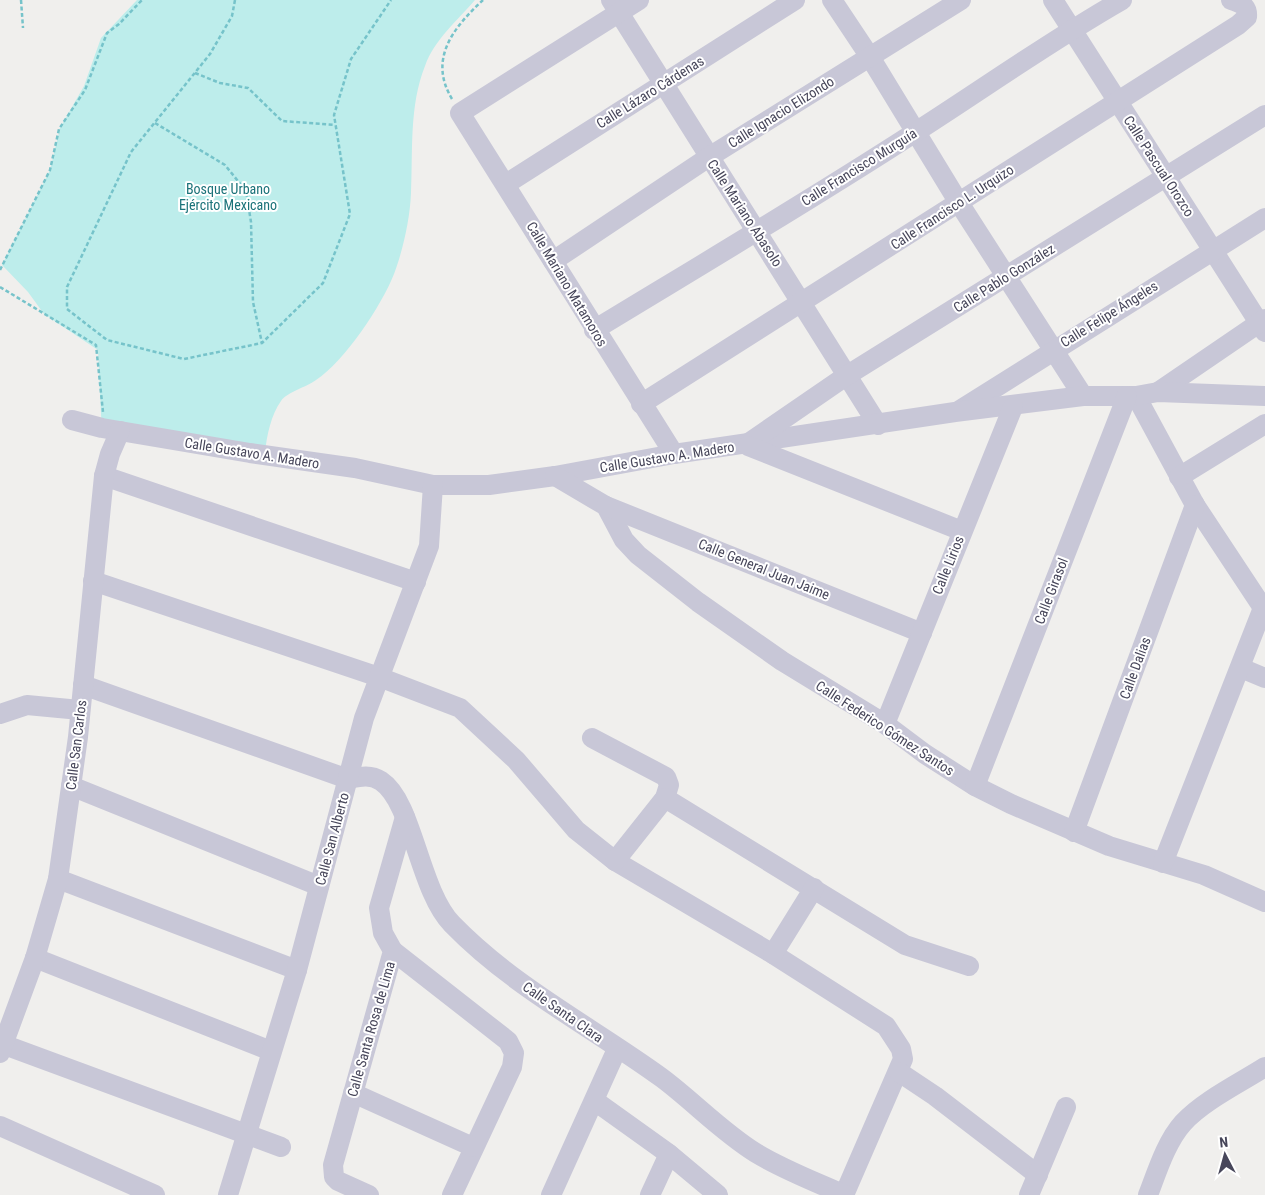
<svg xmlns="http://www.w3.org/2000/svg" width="1265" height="1195" viewBox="0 0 1265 1195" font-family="'Roboto Condensed',sans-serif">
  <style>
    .green { fill: #bdedeb }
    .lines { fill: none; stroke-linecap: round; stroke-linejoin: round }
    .path { stroke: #76c3ca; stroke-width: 2.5; stroke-dasharray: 4 2.5; stroke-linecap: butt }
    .minor { stroke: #c8c7d7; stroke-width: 20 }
    .labels { text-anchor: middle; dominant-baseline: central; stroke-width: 4; stroke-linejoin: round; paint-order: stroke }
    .street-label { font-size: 14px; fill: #47465a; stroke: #fff }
    .park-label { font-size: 14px; fill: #1a7279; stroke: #fff }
  </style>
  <rect width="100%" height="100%" fill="#f0efed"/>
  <path class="green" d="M137 0H475C458 20 434 40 425 66 409 106 413 151 411 193 410 219 403 250 394 274 382 305 344 362 316 380 307 387 287 392 281 401 271 415 267 435 265 452L102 434 98 350 44 314 28 292 2 265 50 170 60 128 84 86 101 38Z"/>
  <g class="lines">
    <g class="path">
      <path d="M21 0 23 28"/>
      <path d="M235 0 232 16 210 54 131 152 67 287V309L107 340 184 359 262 343 323 283 350 214 334 115 351 59 391 0"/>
      <path d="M195 73 220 83 248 88 282 121 335 125"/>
      <path d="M452 99C428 59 453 28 483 0"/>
      <path d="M155 123 225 165 246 191 251 222 253 302 262 343"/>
      <path d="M0 270 50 170 59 129 85 90 107 33 119 24 142 0"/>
      <path d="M0 287 96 345 103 412"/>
    </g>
    <g class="minor">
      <path d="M611 0 878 425"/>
      <path d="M639 0 460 113 674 454"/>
      <path d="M832 0 870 57 959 203 1083 396"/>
      <path d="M1053 0 1265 332"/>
      <path d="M506 184 795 0"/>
      <path d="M553 261 709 157 961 0"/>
      <path d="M594 330C701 265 809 201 914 133 983 89 1050 41 1122 0"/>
      <path d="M1158 392 1265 319"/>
      <path d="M1136 396 1195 505 1265 611"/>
      <path d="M641 404 1238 25 1247 17C1248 6 1241 3 1231 0"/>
      <path d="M960 410 1265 218"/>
      <path d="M72 420 102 428 250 453 355 468 433 485H489L555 476 674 454 955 412 1083 396H1136L1158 392 1265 396"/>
      <path d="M750 442 846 376 1265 115"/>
      <path d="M748 446 962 531"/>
      <path d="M104 476 416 582"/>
      <path d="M555 476 606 506 624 540 638 555 698 602 782 661 885 724 925 754 975 786 1011 804 1109 846 1204 875 1265 902"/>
      <path d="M1179 477 1265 424"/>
      <path d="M606 506 922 633"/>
      <path d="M93 581 379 677 460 708 516 760 576 830 615 861 773 954 886 1026 901 1049 903 1059 844 1195"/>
      <path d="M1241 668 1265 678"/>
      <path d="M83 685 348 779C359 777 370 774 381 781 413 802 419 890 452 924 513 987 592 1027 662 1078 694 1102 722 1132 756 1153 784 1170 816 1182 845 1195"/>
      <path d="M0 714 27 705 80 710"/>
      <path d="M885 724 1013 407"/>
      <path d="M592 738 666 777 669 785 665 798 615 861"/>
      <path d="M71 786 319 886"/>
      <path d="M975 786 1127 396"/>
      <path d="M665 798 905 945 969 966"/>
      <path d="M1074 832 1195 505"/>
      <path d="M1163 863 1263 608"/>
      <path d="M58 879 297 970"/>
      <path d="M393 951 508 1041 514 1053 512 1067 452 1195"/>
      <path d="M773 954 814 888"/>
      <path d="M35 958 271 1051"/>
      <path d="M2 1044 281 1147"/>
      <path d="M0 1053 35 958 58 879 78 737 104 476 110 454 120 431"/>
      <path d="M899 1072 935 1096 1038 1175"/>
      <path d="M353 1093 473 1147"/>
      <path d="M595 1101 669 1154 718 1195"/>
      <path d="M0 1126 155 1195"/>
      <path d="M228 1195 297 970 364 718 429 546 433 485"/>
      <path d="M369 1195 338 1181 334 1177 333 1165 393 951 383 933 379 908 405 817"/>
      <path d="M551 1195 617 1049"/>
      <path d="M650 1195 669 1154"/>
      <path d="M1029 1195 1066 1107"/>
      <path d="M1148 1195C1157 1172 1166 1142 1183 1123 1203 1101 1240 1083 1265 1067"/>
    </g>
  </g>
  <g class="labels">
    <g class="street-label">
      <text transform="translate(650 92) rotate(-32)">Calle Lázaro Cárdenas</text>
      <text transform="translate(781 112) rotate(-32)">Calle Ignacio Elizondo</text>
      <text transform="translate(1159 166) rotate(57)">Calle Pascual Orozco</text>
      <text transform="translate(859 167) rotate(-32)">Calle Francisco Murguía</text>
      <text transform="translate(952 207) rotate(-33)">Calle Francisco L. Urquizo</text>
      <text transform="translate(745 213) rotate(57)">Calle Mariano Abasolo</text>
      <text transform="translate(1004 278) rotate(-32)">Calle Pablo González</text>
      <text transform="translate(567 284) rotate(59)">Calle Mariano Matamoros</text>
      <text transform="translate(1109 314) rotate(-32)">Calle Felipe Ángeles</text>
      <text transform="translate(252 453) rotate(9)">Calle Gustavo A. Madero</text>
      <text transform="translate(667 457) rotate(-9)">Calle Gustavo A. Madero</text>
      <text transform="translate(948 565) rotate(-68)">Calle Lirios</text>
      <text transform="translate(764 569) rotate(22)">Calle General Juan Jaime</text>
      <text transform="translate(1051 591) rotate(-69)">Calle Girasol</text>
      <text transform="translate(1135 668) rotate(-70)">Calle Dalias</text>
      <text transform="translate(885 728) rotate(33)">Calle Federico Gómez Santos</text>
      <text transform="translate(76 745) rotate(-83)">Calle San Carlos</text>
      <text transform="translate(332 839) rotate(-75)">Calle San Alberto</text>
      <text transform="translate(563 1012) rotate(35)">Calle Santa Clara</text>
      <text transform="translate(371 1029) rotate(-74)">Calle Santa Rosa de Lima</text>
    </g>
    <g class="park-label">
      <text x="228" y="189">Bosque Urbano<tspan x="228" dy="16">Ejército Mexicano</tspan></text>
    </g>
  </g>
  <g transform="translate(1225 1155) rotate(354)" stroke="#ffffff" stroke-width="4" paint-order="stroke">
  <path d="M0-4L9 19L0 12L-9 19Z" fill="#47465a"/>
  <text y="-8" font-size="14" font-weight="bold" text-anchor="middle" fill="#47465a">N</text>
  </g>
</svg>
